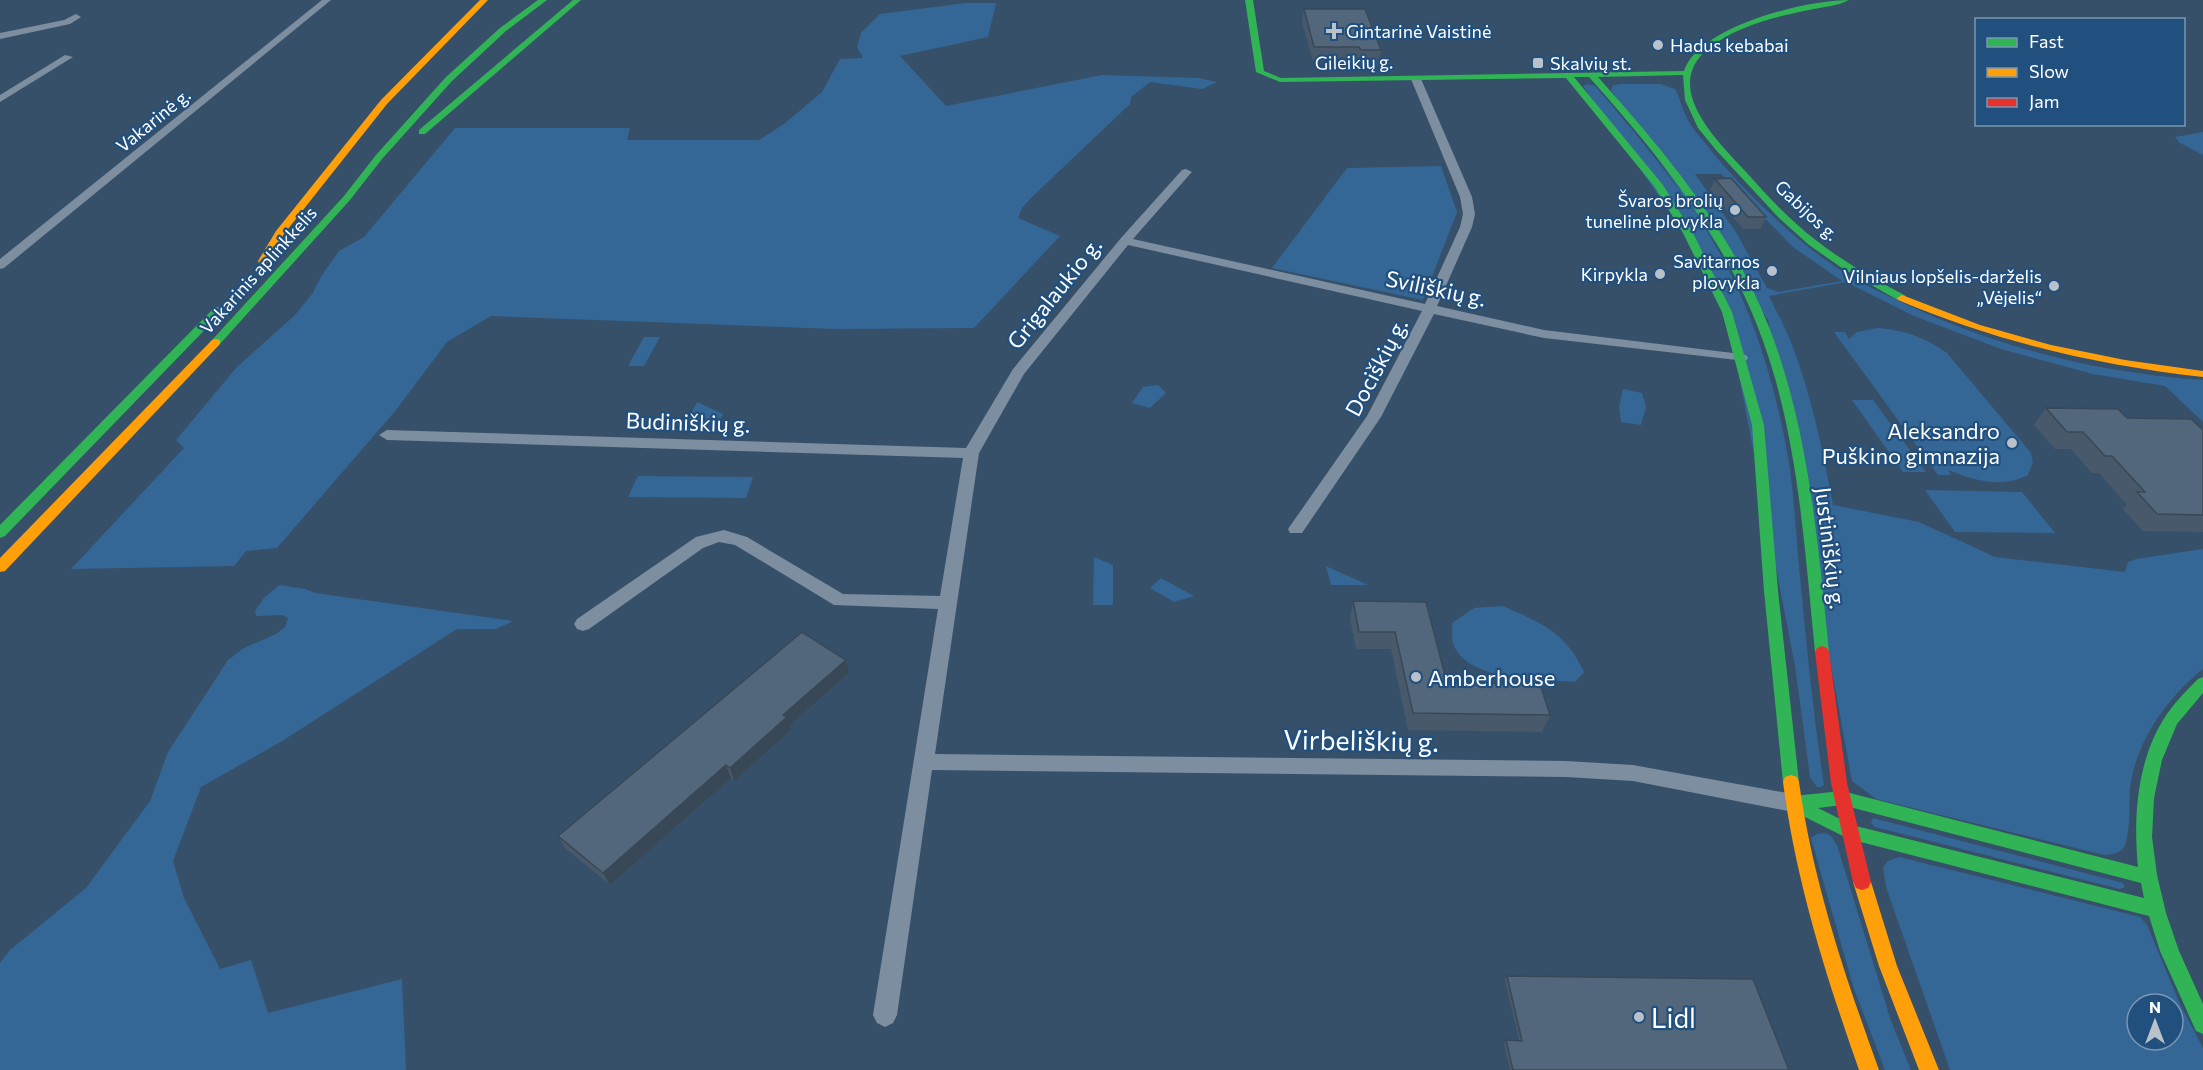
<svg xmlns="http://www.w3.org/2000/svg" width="2203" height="1070" viewBox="0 0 2203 1070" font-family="Commissioner,sans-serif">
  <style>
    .green { fill: #346696; fill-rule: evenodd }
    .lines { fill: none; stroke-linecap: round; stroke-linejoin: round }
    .street { fill: #7c8ea0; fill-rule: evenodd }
    .fast { fill: #30b455; fill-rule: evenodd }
    .slow { fill: #ff9f0a; fill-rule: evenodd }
    .jam { fill: #e5322d; fill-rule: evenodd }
    .wall { fill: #47596a }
    .shaded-wall { fill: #394856 }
    .building { fill: #52677b; stroke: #394856; stroke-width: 1.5 }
    .poi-dot { fill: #b9c2ca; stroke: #21507f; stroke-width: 2 }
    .labels { text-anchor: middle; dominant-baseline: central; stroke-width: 4.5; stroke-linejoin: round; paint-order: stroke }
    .far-poi-label { font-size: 18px; fill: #fff; stroke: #21507f; text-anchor: end }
    .far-street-label { font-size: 18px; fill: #fff; stroke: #21507f }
    .street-label { font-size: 22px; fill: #fff; stroke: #21507f }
    .poi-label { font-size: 22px; fill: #fff; stroke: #21507f; text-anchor: end }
    .near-street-label { font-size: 27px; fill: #fff; stroke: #21507f }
    .near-poi-label { font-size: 27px; fill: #fff; stroke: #21507f; text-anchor: start }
  </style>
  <rect width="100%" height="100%" fill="#375069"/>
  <g class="green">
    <path d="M966 3H996L988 37 900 56 946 106 1102 75 1198 78 1217 82 1202 89 1150 82 1131 97 1130 104 1033 196 1022 208 1018 218 1060 236 974 328 834 329 491 316 447 342 396 410 277 548 246 551 234 566 71 569 184 448 176 440 236 368 295 315 312 294 322 275 339 251 364 237 455 128H630L627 140H759L784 124 822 92 840 59 863 58 857 47 861 33 880 14Z"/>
    <path d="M1587 84 1595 86C1651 151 1708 219 1742 298 1763 347 1777 398 1787 451 1795 495 1796 542 1801 586 1807 653 1814 719 1824 785L1821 787H1817L1810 777 1795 666 1722 288 1583 86Z"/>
    <path d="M1622 84H1660L1675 89C1680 97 1681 106 1685 114 1690 125 1698 135 1706 144 1740 188 1798 244 1845 273 1867 287 1891 297 1914 308 2007 350 2101 373 2203 380V422L2165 386 2093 374 2001 349 1914 316 1846 282 1769 296C1776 311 1785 326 1791 342 1811 394 1823 451 1833 505L1919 522 1995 557 2125 572 2128 562 2136 559 2203 549V669C2167 698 2136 741 2130 788 2129 803 2131 833 2124 847 2120 854 2111 854 2104 855L1876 799 1852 781 1768 320 1611 90 1613 85ZM1695 174H1721L1793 247 1842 281 1778 292 1767 288 1736 232Z"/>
    <path d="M2203 132V155L2180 143 2175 137Z"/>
    <path d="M1441 166 1457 212 1423 300 1272 268 1347 168Z"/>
    <path d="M1878 328C1905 330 1926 338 1947 353L2031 453 2033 462 2028 475C2002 489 1973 480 1948 470L1951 475H1938L1834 332H1845L1849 339 1857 332Z"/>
    <path d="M644 337H660L644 366H628Z"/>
    <path d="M1158 385 1166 393 1150 408 1132 403 1143 387Z"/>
    <path d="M1623 389 1642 393 1646 407 1641 425 1621 422 1619 407Z"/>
    <path d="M1852 400H1873L1926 472H1903Z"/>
    <path d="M697 402 723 414 719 422 687 421Z"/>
    <path d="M638 476 753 477 746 498 628 497Z"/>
    <path d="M1925 490 2022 492 2055 533 1955 532Z"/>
    <path d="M1094 557 1113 565V605H1093Z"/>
    <path d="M1326 566 1368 585H1331Z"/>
    <path d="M1161 578 1194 596 1174 602 1150 588Z"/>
    <path d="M279 585 305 589 315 593 513 621 496 629H457L279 743 201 787 173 861 184 898 220 969 251 960 268 1013 402 979 406 1070H0V963L10 950 86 888 150 801 168 752 228 660 244 648 276 634 285 627 288 618 282 615 256 616 255 611 263 599Z"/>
    <path d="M1503 606C1541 623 1566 632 1584 672L1575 682C1542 679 1470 682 1454 646 1451 640 1453 629 1452 623L1474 608Z"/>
    <path d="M1873 818 2123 883 2125 887 2120 889 1875 827 1871 823Z"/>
    <path d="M1826 833 1832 837 1837 845 1891 1021 1911 1070H1885L1854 989 1811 838 1817 834Z"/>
    <path d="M1899 857 2140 917 2147 925 2180 1004 2203 1048V1070H1950L1886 887 1883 867 1888 861ZM2137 1004H2173V1040H2137Z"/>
  </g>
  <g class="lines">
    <g class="street">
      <path d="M322 0H331L4 268 0 269V259Z"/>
      <path d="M76 14 81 17 70 24 0 39V33L64 20Z"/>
      <path d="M65 55 73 57 0 102V95Z"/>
      <path d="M1416 76 1421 79 1472 197 1475 214 1472 227 1437 306 1544 330 1741 354 1746 355 1748 358 1746 361 1544 338 1434 314 1381 417 1302 533H1290L1288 529 1367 416 1422 311 1128 245 1024 374 979 453 935 754 1566 761 1633 765 1793 794 1800 797 1803 803 1800 809 1793 812 1633 781 1566 777 932 770 897 1015 893 1023 885 1027 877 1023 873 1015 938 609 834 605 735 545 719 542 703 548 589 629 583 631 577 629 574 624 577 619 696 537 724 530 747 537 843 594 940 596 963 458 387 440 379 435 387 430 966 448 1013 369 1121 238 1182 170 1186 169 1192 172 1190 174 1133 239 1425 304 1460 227 1463 214 1460 197 1411 79Z"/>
    </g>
    <g class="fast">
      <path d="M538 0H547L506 31 452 81 382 159 350 200 220 344H212V340L344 196 376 155 446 77 500 28Z"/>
      <path d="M573 0H581L425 134H419V130Z"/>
      <path d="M1245 0H1253L1264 71 1281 78 1684 71C1699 26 1806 0 1849 0 1838 6 1822 7 1809 10 1775 17 1736 26 1708 49 1660 88 1720 144 1748 174 1769 198 1791 221 1817 241 1844 262 1875 280 1906 296V300H1898L1887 294 1842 268 1809 245 1779 218 1716 150 1698 128 1685 100 1683 75 1598 77C1665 152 1732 232 1769 327 1809 430 1818 543 1829 652L1827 656H1817L1815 652C1804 543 1798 428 1757 325 1720 231 1656 152 1589 77H1574L1663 185 1693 233 1732 312 1764 425 1778 591 1799 782 1797 787 1791 789 1785 787 1783 782 1764 591 1752 425 1722 312 1683 233 1654 186 1566 78 1280 82 1256 72Z"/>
      <path d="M218 307 222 308V312L5 536 0 538V525L214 308Z"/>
      <path d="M2203 677V693L2177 724 2162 760 2154 798 2152 837 2157 875 2166 913 2179 951 2203 1004V1034L2196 1031 2160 951 2149 916 1849 839 1787 808 1785 803 1787 798 1793 796 1842 791 2138 867C2133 816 2137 758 2167 714 2176 701 2187 690 2198 679ZM1842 805 2141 883 2144 898 1852 825 1818 808Z"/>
    </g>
    <g class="slow">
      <path d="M480 0H488L387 104 284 234 267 263H259L258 261 276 231 381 100Z"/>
      <path d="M1902 295 1980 325 2051 345 2125 360 2203 371V377C2097 365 1997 342 1898 300L1897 298Z"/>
      <path d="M216 339 220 340V344L5 571 0 572V558L212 340Z"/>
      <path d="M1791 775 1797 777 1799 782C1813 882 1845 976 1879 1070H1859C1826 976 1796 882 1783 782L1785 777Z"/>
      <path d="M1862 874 1868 876 1871 882 1897 966 1939 1070H1919L1879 966 1853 882 1856 876Z"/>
    </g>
    <path class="jam" d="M1822 646 1827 648 1829 652 1847 783 1871 882 1868 888 1862 890 1856 888 1853 882 1831 783 1815 652 1817 648Z"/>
  </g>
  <g class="wall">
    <path d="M1304 9 1381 50 1378 65 1359 64 1357 61H1313L1302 22Z"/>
    <path d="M1715 179 1766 217 1760 229H1743L1710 190Z"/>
    <path d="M2046 408 2127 418 2203 430V532L2143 531 2123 509 2127 505 2099 473H2092L2071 449H2055L2034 425Z"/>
    <path d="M1353 601 1426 602 1447 683 1550 715 1542 732 1408 730 1391 649H1356L1350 619Z"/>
    <path d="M849 673 790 725 791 730 734 781 731 778 610 885 565 848 558 836Z"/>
    <path d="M1507 976 1789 1070H1510L1504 1044 1506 1040H1519L1505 980Z"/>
  </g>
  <g class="shaded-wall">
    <path d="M846 660 849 673 790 725 791 730 734 781 730 768 783 715Z"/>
    <path d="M726 765 731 778 610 885 603 873Z"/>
  </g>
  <g class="building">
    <path d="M1304 9H1365L1381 50H1361L1359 47H1314Z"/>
    <path d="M1731 178 1766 217H1748L1715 179Z"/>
    <path d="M2046 408 2118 409 2127 418 2191 419 2203 430V515L2157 514 2137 492H2145L2112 456H2105L2083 432H2067Z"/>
    <path d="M1353 601 1426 602 1447 683 1540 684 1550 715 1413 713 1395 632H1359Z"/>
    <path d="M802 632 846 660 783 715 787 717 730 768 726 765 603 873 558 836Z"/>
    <path d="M1507 976 1753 979 1789 1070H1513L1506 1040 1522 1041Z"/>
  </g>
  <g class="poi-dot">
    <path d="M1331 22h6v6h6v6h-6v6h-6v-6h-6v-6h6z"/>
    <circle cx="1658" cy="45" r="6"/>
    <rect x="1532" y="57" width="12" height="12" rx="3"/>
    <circle cx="1735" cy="210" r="6"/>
    <circle cx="1772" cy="271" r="6"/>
    <circle cx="1660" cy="274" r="6"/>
    <circle cx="2054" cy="286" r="6"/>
    <circle cx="2012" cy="443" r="6"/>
    <circle cx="1416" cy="677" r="6"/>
    <circle cx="1639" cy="1017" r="6"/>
  </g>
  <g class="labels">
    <g class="far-poi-label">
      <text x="1346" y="31" text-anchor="start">Gintarinė Vaistinė</text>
      <text x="1670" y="45" text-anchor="start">Hadus kebabai</text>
      <text x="1550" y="63" text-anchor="start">Skalvių st.</text>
      <text x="1723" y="200">Švaros brolių<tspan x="1723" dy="21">tunelinė plovykla</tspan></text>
      <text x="1760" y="261">Savitarnos<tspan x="1760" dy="21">plovykla</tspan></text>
      <text x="1648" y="274">Kirpykla</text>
      <text x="2042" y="276">Vilniaus lopšelis-darželis<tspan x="2042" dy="21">„Vėjelis“</tspan></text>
    </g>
    <g class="far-street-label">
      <text transform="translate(1354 62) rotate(-1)">Gileikių g.</text>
      <text transform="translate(153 120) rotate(-39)">Vakarinė g.</text>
      <text transform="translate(1807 210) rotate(43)">Gabijos g.</text>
      <text transform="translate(258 270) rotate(-48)">Vakarinis aplinkkelis</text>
    </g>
    <g class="street-label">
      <text transform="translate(1436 288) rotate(12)">Sviliškių g.</text>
      <text transform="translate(1054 293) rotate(-51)">Grigalaukio g.</text>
      <text transform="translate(1376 367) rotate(-62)">Dociškių g.</text>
      <text transform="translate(688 422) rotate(2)">Budiniškių g.</text>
      <text transform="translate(1831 548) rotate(83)">Justiniškių g.</text>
    </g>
    <g class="poi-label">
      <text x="2000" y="430">Aleksandro<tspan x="2000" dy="25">Puškino gimnazija</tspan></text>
      <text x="1428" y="677" text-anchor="start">Amberhouse</text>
    </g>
    <g class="near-street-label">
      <text transform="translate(1361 740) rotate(1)">Virbeliškių g.</text>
    </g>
    <g class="near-poi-label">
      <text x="1651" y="1017">Lidl</text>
    </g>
  </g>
  <rect x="1975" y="18" width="210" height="108" fill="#21507f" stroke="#7a96b2" stroke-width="1.5"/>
  <rect x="1987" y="38" width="30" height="9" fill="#30b455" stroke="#7a96b2" stroke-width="1.5"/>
  <text x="2029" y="48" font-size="18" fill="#ffffff">Fast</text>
  <rect x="1987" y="68" width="30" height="9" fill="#ff9f0a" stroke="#7a96b2" stroke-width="1.5"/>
  <text x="2029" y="78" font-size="18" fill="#ffffff">Slow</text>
  <rect x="1987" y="98" width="30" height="9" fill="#e5322d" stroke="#7a96b2" stroke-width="1.5"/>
  <text x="2029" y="108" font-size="18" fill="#ffffff">Jam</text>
  <g transform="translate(2155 1022)"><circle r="28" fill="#21507f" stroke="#7a96b2" stroke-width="1.5"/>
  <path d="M0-4.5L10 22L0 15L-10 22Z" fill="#b9c2ca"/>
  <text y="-9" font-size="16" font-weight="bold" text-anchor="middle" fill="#ffffff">N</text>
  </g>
</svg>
